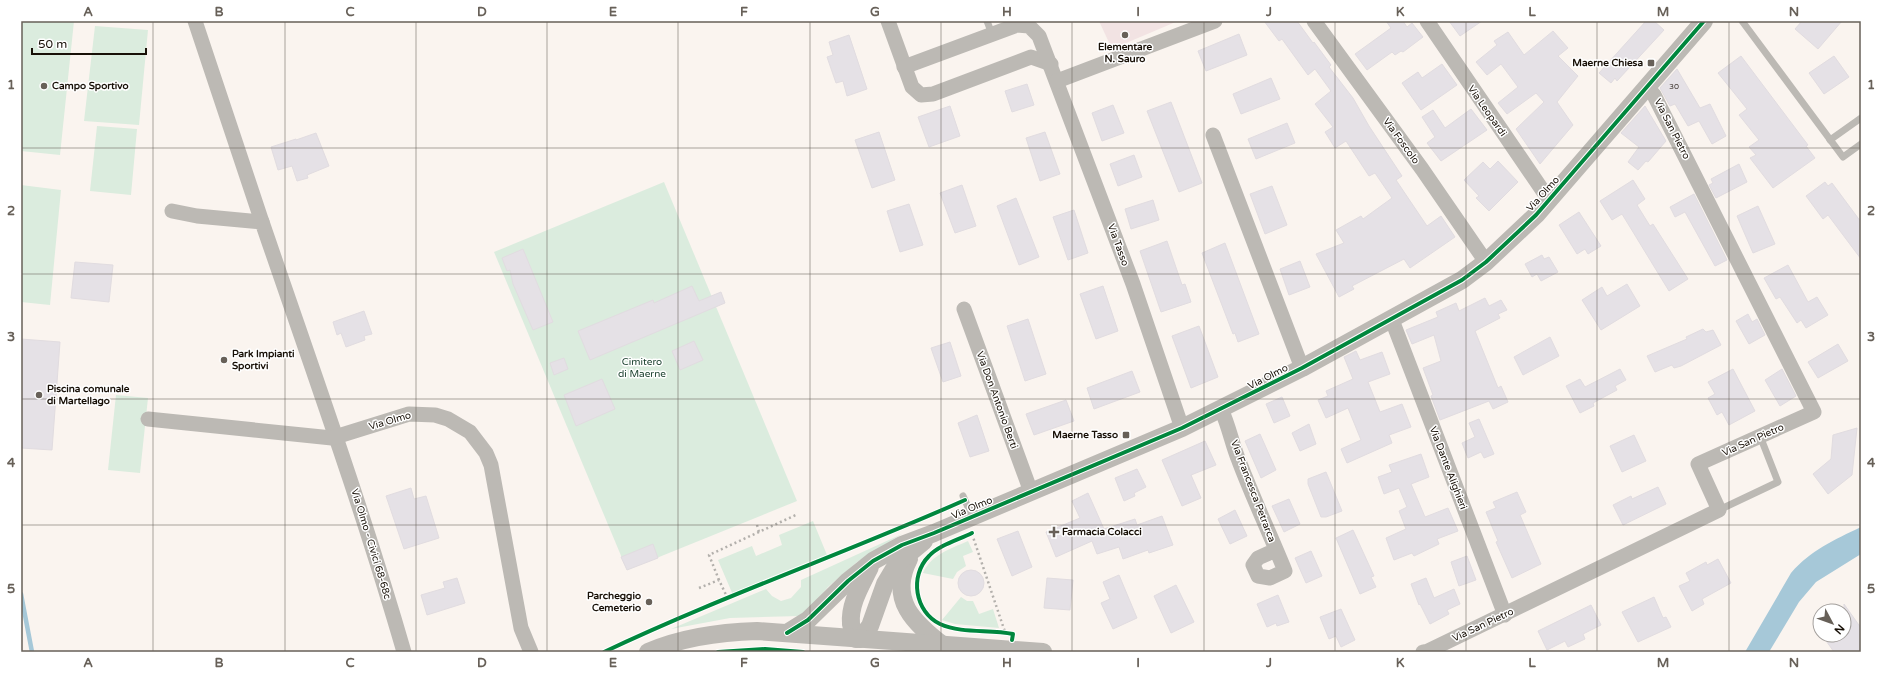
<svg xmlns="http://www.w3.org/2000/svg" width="1882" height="673" viewBox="0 0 1882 673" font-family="'Varela Round',sans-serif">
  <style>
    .education { fill: #f2e3e3 }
    .green { fill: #dbecde }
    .water { fill: #a6c8d8 }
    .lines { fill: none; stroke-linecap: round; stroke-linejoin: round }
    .stream { stroke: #a6c8d8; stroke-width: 4.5 }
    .building { fill: #e5e1e6; stroke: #e1dce0 }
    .path { stroke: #b3b0ac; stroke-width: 2.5; stroke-dasharray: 2 3; stroke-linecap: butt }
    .service { stroke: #bcb9b4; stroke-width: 7 }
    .minor { stroke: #bcb9b4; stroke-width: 15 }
    .tertiary { stroke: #bcb9b4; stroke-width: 18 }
    .cycleway-casing { stroke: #fff; stroke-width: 6 }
    .cycleway { stroke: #00873e; stroke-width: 4 }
    .grid { fill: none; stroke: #676058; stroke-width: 1; stroke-opacity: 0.55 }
    .poi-dot { fill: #676058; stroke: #fff; stroke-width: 1.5 }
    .labels { text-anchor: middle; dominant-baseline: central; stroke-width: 3; stroke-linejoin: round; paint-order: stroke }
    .number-label { font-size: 8px; fill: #4e4641 }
    .poi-label { font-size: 10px; font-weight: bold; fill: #181007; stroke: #fff; text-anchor: start }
    .street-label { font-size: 10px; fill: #181007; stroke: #fff }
    .park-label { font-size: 10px; fill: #143b28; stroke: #fff }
    .neatline { fill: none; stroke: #676058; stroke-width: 1.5 }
    .grid-label { font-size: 13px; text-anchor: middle; font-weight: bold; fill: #676058 }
  </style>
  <rect width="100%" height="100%" fill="#faf4ef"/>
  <path class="education" d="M1099 21H1178L1112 49Z"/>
  <g class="green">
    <path d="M21 21H74L60 155 21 151Z"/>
    <path d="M95 26 148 30 139 125 84 121Z"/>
    <path d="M97 126 137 129 131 195 90 191Z"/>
    <path d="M664 182 797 501 627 570 494 252Z"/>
    <path d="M21 185 61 190 50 305 21 302Z"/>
    <path d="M116 395 148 398 140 473 108 470Z"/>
    <path d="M813 521 827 555 733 595 718 560 752 546 756 556 782 545 779 535Z"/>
    <path d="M902 534 857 562 828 587 810 608 800 616 730 618 671 629 766 589 772 596 781 601 791 598 801 587V580Z"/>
    <path d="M968 541 973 552 963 556 966 566 957 572 953 579 923 573C932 554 950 549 968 541Z"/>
    <path d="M961 597 967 601H973L979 614 993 609 999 628 955 624 942 620Z"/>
  </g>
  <path class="water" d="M1861 527V554L1816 582 1799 602 1769 652H1745L1791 573C1811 550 1834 540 1861 527Z"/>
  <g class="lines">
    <path class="stream" d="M21 594 32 652"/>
  </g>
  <g class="building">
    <path d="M1264 21H1297L1313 43 1314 42 1331 65 1329 67 1353 98 1369 126 1402 176 1396 180 1427 226 1441 216 1455 237 1410 268 1404 259 1352 286 1354 289 1339 297 1316 254 1344 243 1336 230 1361 216 1363 219 1392 198 1375 173 1369 176 1346 141 1335 148 1325 132 1333 127 1315 104 1331 91 1315 69 1308 75 1282 39 1279 41Z"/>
    <path d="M1386 21H1403L1407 27 1412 23 1423 37 1403 52 1401 51 1395 55 1392 52 1367 70 1355 54 1391 28Z"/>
    <path d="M1449 21H1482L1460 36Z"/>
    <path d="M1646 21H1654L1664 30 1617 81 1615 78 1611 83 1599 73Z"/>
    <path d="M1802 21H1842L1818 49 1795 29Z"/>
    <path d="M1553 31 1568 48 1558 56 1578 76 1557 102 1573 125 1540 164 1516 129 1544 102 1536 93 1507 114 1498 103 1518 87 1501 64 1487 75 1476 62 1497 45 1494 41 1508 32 1524 55Z"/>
    <path d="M1239 34 1247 55 1206 71 1198 51Z"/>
    <path d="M849 35 867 89 847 96 843 81 836 83 827 57 833 55 829 42Z"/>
    <path d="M1741 56 1808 145 1806 146 1815 158 1773 188 1750 158 1756 155 1749 147 1759 140 1739 115 1747 109 1718 73Z"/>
    <path d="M1834 56 1849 77 1824 94 1809 73Z"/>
    <path d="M1442 64 1457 85 1421 110 1402 83 1418 72 1422 78Z"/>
    <path d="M1677 69 1700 108 1710 104 1726 136 1712 144 1699 121 1688 126 1675 104 1670 106 1660 88Z"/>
    <path d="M1271 78 1280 99 1241 114 1233 94Z"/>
    <path d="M1027 84 1034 105 1012 112 1005 91Z"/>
    <path d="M1171 102 1202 183 1179 192 1147 111Z"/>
    <path d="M1113 105 1124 133 1102 141 1092 113Z"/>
    <path d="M950 106 960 136 929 147 918 117Z"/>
    <path d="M1645 106 1666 141 1648 162 1646 161 1638 170 1628 162 1639 147 1621 133Z"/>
    <path d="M1471 109 1487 130 1441 161 1427 143 1435 137 1422 117 1433 110 1445 128Z"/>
    <path d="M1287 123 1295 143 1256 159 1248 139Z"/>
    <path d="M879 132 895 180 872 188 855 140Z"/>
    <path d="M1045 132 1060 174 1040 181 1026 138Z"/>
    <path d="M316 133 329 166 307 175 308 178 297 181 292 166 278 170 271 147 296 139V140Z"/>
    <path d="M1134 155 1142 177 1118 186 1110 164Z"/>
    <path d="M1498 161 1518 182 1489 211 1476 198 1479 196 1464 180 1483 162 1490 169Z"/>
    <path d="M1739 164 1747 182 1716 198 1709 185 1713 183 1711 179Z"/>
    <path d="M1633 180 1645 199 1637 205 1650 226 1653 224 1688 279 1669 291 1622 214 1612 220 1600 201Z"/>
    <path d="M1825 182 1828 186 1832 183 1861 222V259L1828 215 1823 219 1806 196Z"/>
    <path d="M962 185 976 226 955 233 940 193Z"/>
    <path d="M1272 186 1287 225 1265 234 1250 194Z"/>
    <path d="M1694 194 1727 260 1715 266 1685 212 1675 217 1670 207Z"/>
    <path d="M1016 198 1039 257 1019 265 997 206Z"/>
    <path d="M1153 200 1159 220 1131 229 1125 209Z"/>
    <path d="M909 204 923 245 900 252 887 211Z"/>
    <path d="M1758 206 1775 244 1753 253 1737 216Z"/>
    <path d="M1074 210 1088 253 1068 260 1053 217Z"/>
    <path d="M1579 212 1601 246 1588 254 1585 249 1577 254 1559 225Z"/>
    <path d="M1167 241 1182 285 1185 284 1191 302 1161 312 1140 251Z"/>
    <path d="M1225 243 1259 334 1238 342 1235 333 1233 334 1202 253Z"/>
    <path d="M523 249 553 322 533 330 513 284 510 270 507 271 502 258Z"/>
    <path d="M1542 255 1544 259 1549 257 1558 272 1541 281 1537 274 1532 277 1525 264Z"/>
    <path d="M1300 261 1310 287 1289 295 1280 269Z"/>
    <path d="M75 262 113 265 109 302 71 298Z"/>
    <path d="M1788 265 1808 302 1817 297 1828 315 1806 328 1801 320 1797 323 1780 297 1776 299 1764 278Z"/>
    <path d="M1627 284 1640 306 1601 330 1582 300 1602 287 1607 296Z"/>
    <path d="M692 286 699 301 721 292 725 303 590 360 578 331 653 300 654 303Z"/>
    <path d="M1103 286 1118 331 1096 339 1080 294Z"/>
    <path d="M1485 298 1489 306 1501 300 1507 310 1498 314 1500 318 1475 331 1498 388 1501 386 1508 402 1493 409 1489 401 1440 420 1431 396 1433 395 1423 368 1441 361 1434 335 1412 344 1406 330 1438 317 1436 312 1456 303 1459 311Z"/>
    <path d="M364 311 372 334 364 336 365 340 346 347 341 333 337 335 333 322Z"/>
    <path d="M1748 314 1752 322 1757 319 1765 335 1749 344 1736 321Z"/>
    <path d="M1028 319 1046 374 1025 381 1007 326Z"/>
    <path d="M1199 326 1218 377 1191 388 1172 336Z"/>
    <path d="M1703 329 1706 332 1713 330 1721 345 1681 366 1674 368 1672 365 1655 372 1647 356 1687 339 1686 337Z"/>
    <path d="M1550 337 1559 356 1523 375 1514 357Z"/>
    <path d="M21 339 60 342 52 450 21 448Z"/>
    <path d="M694 341 703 360 680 370 672 351Z"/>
    <path d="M950 342 961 376 943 382 931 348Z"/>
    <path d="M1838 344 1848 361 1818 378 1808 362Z"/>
    <path d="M1356 351 1360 360 1382 352 1390 374 1368 382 1380 412 1402 404 1411 427 1389 435 1392 443 1347 463 1341 449 1361 440 1348 408 1326 418 1318 400 1328 396 1326 391 1353 379 1344 357Z"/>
    <path d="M564 358 568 369 554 375 550 363Z"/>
    <path d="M1620 369 1626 380 1615 386 1617 390 1593 403 1594 406 1580 413 1566 386 1580 379 1585 387Z"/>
    <path d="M1733 369 1755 411 1729 425 1722 412 1717 415 1708 398 1715 394 1708 382Z"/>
    <path d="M1782 369 1796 396 1780 406 1765 380Z"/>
    <path d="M1132 371 1140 392 1094 409 1087 388Z"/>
    <path d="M602 379 615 409 576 426 564 395Z"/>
    <path d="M1282 397 1290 416 1274 423 1266 404Z"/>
    <path d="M1066 400 1074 421 1034 435 1026 414Z"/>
    <path d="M977 415 989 451 970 457 958 423Z"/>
    <path d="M1479 419 1494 454 1484 458 1481 452 1468 458 1462 443 1475 437 1469 423Z"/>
    <path d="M1309 424 1316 444 1300 451 1292 433Z"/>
    <path d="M1857 428 1852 475 1828 494 1813 474 1831 459 1833 435Z"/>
    <path d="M1260 434 1276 470 1261 478 1245 441Z"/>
    <path d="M1634 435 1646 461 1622 472 1610 446Z"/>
    <path d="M1205 441 1216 465 1191 475 1201 498 1182 506 1162 460Z"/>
    <path d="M1421 454 1429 477 1411 484 1425 517 1448 508 1458 531 1437 539 1439 544 1414 556 1412 553 1394 560 1386 538 1406 529 1399 511 1407 507 1399 488 1384 494 1378 477 1392 472 1389 465Z"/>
    <path d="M1137 469 1146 487 1134 493 1135 496 1124 501 1115 478Z"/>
    <path d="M1326 472 1342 511 1326 517H1321L1308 484V479Z"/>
    <path d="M1658 487 1666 504 1623 525 1613 505 1631 496 1632 499Z"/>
    <path d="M411 488 414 499 426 496 439 538 404 549 386 496Z"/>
    <path d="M1517 492 1526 512 1520 515 1541 564 1512 578 1496 542 1498 541 1486 512 1496 508 1493 502Z"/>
    <path d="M1088 493 1104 529 1135 519 1137 525 1162 516 1173 545 1149 553 1148 550 1123 559 1119 547 1097 554 1092 541 1056 557 1046 532 1080 518 1072 501Z"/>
    <path d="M1289 499 1300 524 1284 532 1272 506Z"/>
    <path d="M1235 510 1247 536 1230 544 1218 519Z"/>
    <path d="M1353 530 1374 576 1371 577 1376 587 1360 594 1336 538Z"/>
    <path d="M1018 531 1032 567 1012 576 997 539Z"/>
    <path d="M653 544 658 558 627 570 621 557Z"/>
    <path d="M1311 551 1322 576 1306 583 1295 558Z"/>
    <path d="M1467 556 1476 580 1459 586 1451 562Z"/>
    <path d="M1718 559 1731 583 1702 599 1704 604 1692 611 1679 586 1690 581 1686 573 1706 562 1707 565Z"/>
    <circle cx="971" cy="583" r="13"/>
    <path d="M1119 575 1137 618 1113 629 1101 603 1110 599 1103 582Z"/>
    <path d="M457 578 465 603 427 615 421 595 445 588 443 582Z"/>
    <path d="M1047 578 1073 580 1070 610 1044 608Z"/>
    <path d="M1426 578 1434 598 1454 589 1460 604 1447 610 1449 614 1430 624 1420 604 1419 605 1411 584Z"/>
    <path d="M1176 585 1194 622 1171 633 1154 596Z"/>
    <path d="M1278 595 1289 622 1277 626 1276 623 1267 627 1257 604Z"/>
    <path d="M1654 597 1663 618 1666 617 1671 627 1638 642 1622 612Z"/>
    <path d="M1844 604 1861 628V652H1834L1822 635H1844Z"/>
    <path d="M1591 605 1601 625 1583 634 1585 639 1568 647 1565 641 1547 650 1538 631Z"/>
    <path d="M1341 609 1355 640 1341 647 1336 636 1329 639 1320 617Z"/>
  </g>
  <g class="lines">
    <g class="path">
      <path d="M757 525 759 532"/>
      <path d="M972 534 1005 632"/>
      <path d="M719 580 709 555 798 514"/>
      <path d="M699 588 719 580 728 599"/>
    </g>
    <g class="service">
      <path d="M987 21 992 34"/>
      <path d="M1742 21 1843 157 1861 144"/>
      <path d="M1830 140 1861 118"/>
      <path d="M963 496 972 516"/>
      <path d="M1719 510 1778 482 1760 436"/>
    </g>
    <g class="minor">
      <path d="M195 21 262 222"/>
      <path d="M888 21 912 87 921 95 933 94 1031 57 1051 64"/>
      <path d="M1314 21 1422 169 1486 262"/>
      <path d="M1427 21 1543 191 1551 198"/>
      <path d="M904 67 1017 25 1029 26 1039 36 1133 284 1182 428"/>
      <path d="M1057 81 1215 21"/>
      <path d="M1213 135 1302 368"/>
      <path d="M172 211 197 216 262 222C311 365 362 507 404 652"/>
      <path d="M964 309 1031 492"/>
      <path d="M1392 320 1505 615"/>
      <path d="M1221 409C1229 426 1232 444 1239 461 1253 498 1270 534 1285 571L1270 578 1258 576 1253 565 1258 558 1276 550"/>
      <path d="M148 419 332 438 409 414 435 415 448 419 470 432 486 453 491 465 521 628 531 652"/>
      <path d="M1423 652 1428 651 1719 510 1698 464 1814 412 1654 95 1647 87"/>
    </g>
    <g class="tertiary">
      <path d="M909 559C888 600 914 623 944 646"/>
      <path d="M787 633 808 620 848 581 873 561 902 545 934 533 1182 428 1302 368 1462 280 1486 262 1536 215 1704 21"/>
      <path d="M856 639C854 634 852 629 851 624 849 604 862 584 870 567"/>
      <path d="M860 639 870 626 885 584 894 569 900 561 924 541"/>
      <path d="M648 652C683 637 720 632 757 631L1043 652"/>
    </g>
    <g class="cycleway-casing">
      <g id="cycleway">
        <path d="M972 533C958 540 939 545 929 556 909 576 915 612 940 624 962 634 989 629 1013 634L1012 640"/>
        <path d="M787 633 808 620 848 581 873 561 902 545 934 533 1182 428 1302 368 1462 280 1486 262 1536 215 1704 21"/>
        <path d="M604 652C722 596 846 553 965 500"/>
        <path d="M718 652 765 649 803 652"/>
      </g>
    </g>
    <use href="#cycleway" class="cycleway"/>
  </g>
  <path class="grid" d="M153 21V652M285 21V652M416 21V652M547 21V652M678 21V652M810 21V652M941 21V652M1072 21V652M1204 21V652M1335 21V652M1466 21V652M1597 21V652M1729 21V652M21 148H1861M21 274H1861M21 399H1861M21 525H1861"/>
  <g class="poi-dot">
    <circle cx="1125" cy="35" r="4"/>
    <rect x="1647" y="59" width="8" height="8" rx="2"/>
    <circle cx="44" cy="86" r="4"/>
    <circle cx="224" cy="360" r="4"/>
    <circle cx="39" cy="395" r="4"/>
    <rect x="1122" y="431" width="8" height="8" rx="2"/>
    <path d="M1052 526h4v4h4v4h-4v4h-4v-4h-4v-4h4z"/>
    <circle cx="649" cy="602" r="4"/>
  </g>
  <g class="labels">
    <g class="number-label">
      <text x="1674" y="86">30</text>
    </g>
    <g class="poi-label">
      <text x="1125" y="47" text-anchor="middle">Elementare<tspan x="1125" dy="12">N. Sauro</tspan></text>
      <text x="1643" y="63" text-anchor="end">Maerne Chiesa</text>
      <text x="52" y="86">Campo Sportivo</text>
      <text x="232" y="354">Park Impianti<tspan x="232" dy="12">Sportivi</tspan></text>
      <text x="47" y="389">Piscina comunale<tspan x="47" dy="12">di Martellago</tspan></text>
      <text x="1118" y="435" text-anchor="end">Maerne Tasso</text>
      <text x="1062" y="532">Farmacia Colacci</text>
      <text x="641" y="596" text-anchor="end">Parcheggio<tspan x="641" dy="12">Cemeterio</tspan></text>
    </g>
    <g class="street-label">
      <text transform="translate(1487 111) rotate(55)">Via Leopardi</text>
      <text transform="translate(1672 129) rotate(63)">Via San Pietro</text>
      <text transform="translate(1401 141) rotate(54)">Via Foscolo</text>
      <text transform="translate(1543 194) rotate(-48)">Via Olmo</text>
      <text transform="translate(1118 245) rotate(70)">Via Tasso</text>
      <text transform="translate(1268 377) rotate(-27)">Via Olmo</text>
      <text transform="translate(997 400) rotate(70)">Via Don Antonio Berti</text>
      <text transform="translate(390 421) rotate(-16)">Via Olmo</text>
      <text transform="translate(1753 440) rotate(-24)">Via San Pietro</text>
      <text transform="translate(1448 468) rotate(69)">Via Dante Alighieri</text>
      <text transform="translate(1253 491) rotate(69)">Via Francesca Petrarca</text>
      <text transform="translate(972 508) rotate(-23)">Via Olmo</text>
      <text transform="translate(371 544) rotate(73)">Via Olmo - Civici 68-68c</text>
      <text transform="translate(1483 625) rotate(-25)">Via San Pietro</text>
    </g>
    <g class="park-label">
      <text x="642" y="362">Cimitero<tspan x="642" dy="12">di Maerne</tspan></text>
    </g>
  </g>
  <rect width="1882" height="673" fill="none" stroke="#ffffff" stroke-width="44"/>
  <g transform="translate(1832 623) rotate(131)"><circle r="19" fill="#ffffff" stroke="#a39f9c"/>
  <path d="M0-3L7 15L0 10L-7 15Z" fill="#676058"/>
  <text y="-6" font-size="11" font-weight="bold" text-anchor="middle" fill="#181007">N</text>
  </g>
  <path d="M32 48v6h114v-6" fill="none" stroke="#181007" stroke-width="2"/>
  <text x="38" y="48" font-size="12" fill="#181007" stroke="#ffffff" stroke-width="3" paint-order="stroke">50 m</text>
  <rect x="22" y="22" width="1838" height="629" class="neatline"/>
  <g class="grid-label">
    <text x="88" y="16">A</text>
    <text x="219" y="16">B</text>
    <text x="350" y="16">C</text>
    <text x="482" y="16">D</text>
    <text x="613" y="16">E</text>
    <text x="744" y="16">F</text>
    <text x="875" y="16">G</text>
    <text x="1007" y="16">H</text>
    <text x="1138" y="16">I</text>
    <text x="1269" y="16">J</text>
    <text x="1400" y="16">K</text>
    <text x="1532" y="16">L</text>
    <text x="1663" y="16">M</text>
    <text x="1794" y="16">N</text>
    <text x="11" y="89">1</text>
    <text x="1871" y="89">1</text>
    <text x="11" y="215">2</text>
    <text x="1871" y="215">2</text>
    <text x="11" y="341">3</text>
    <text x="1871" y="341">3</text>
    <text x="11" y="467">4</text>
    <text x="1871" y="467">4</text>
    <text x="11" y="593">5</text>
    <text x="1871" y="593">5</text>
    <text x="88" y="667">A</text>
    <text x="219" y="667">B</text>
    <text x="350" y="667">C</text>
    <text x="482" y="667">D</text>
    <text x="613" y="667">E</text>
    <text x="744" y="667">F</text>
    <text x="875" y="667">G</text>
    <text x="1007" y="667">H</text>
    <text x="1138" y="667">I</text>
    <text x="1269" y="667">J</text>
    <text x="1400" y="667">K</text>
    <text x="1532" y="667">L</text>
    <text x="1663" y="667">M</text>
    <text x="1794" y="667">N</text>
  </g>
</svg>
